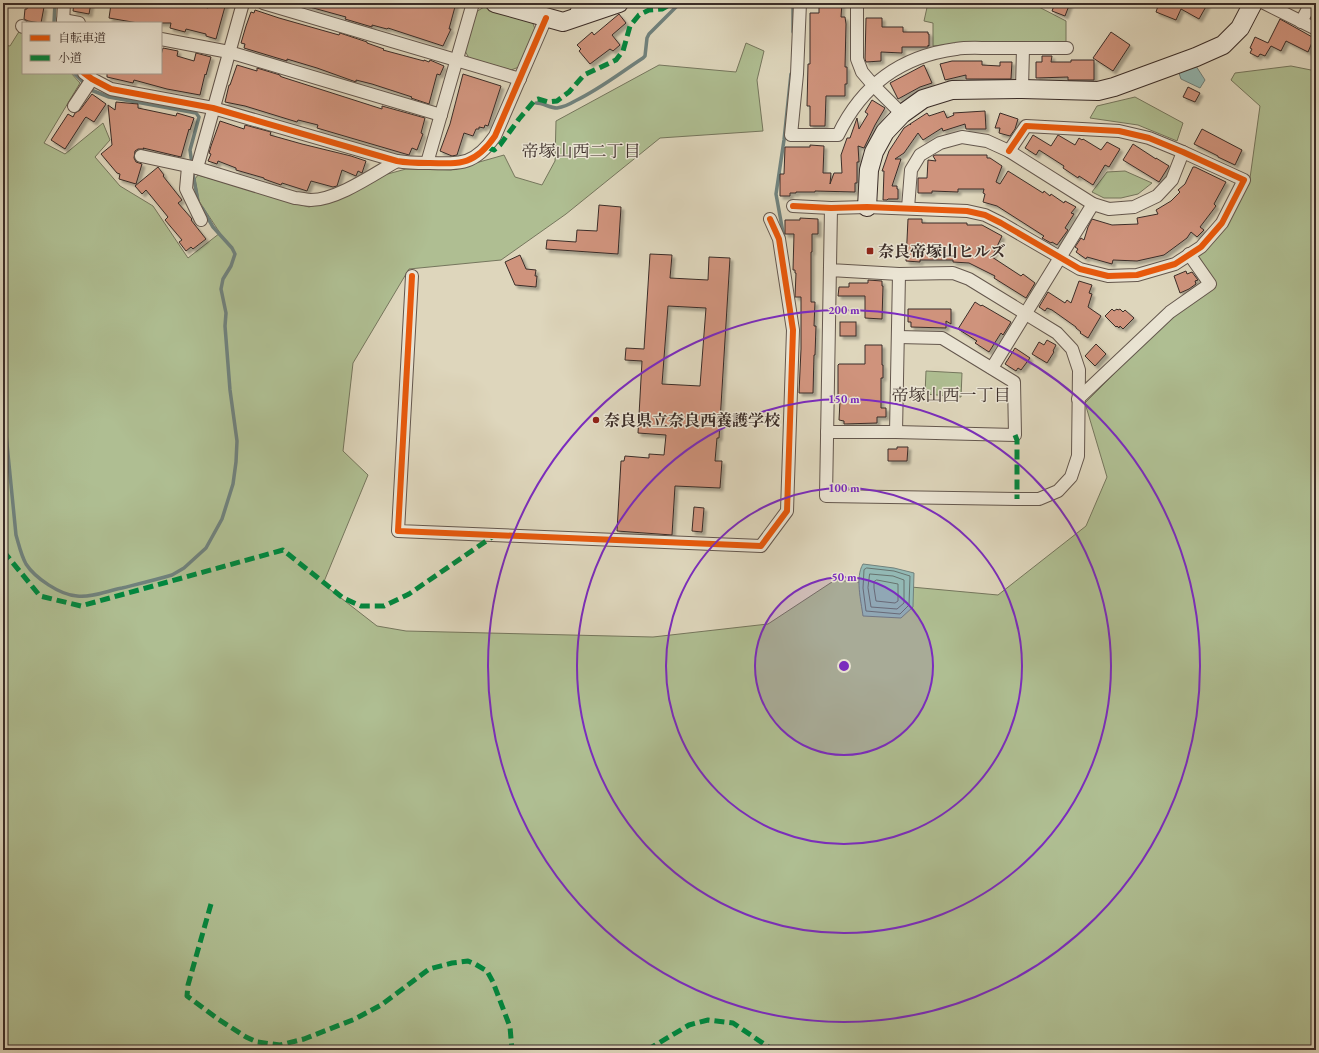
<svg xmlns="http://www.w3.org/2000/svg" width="1319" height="1053" viewBox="0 0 1319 1053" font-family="'EB Garamond','Noto Serif JP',serif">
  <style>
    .green { fill: #afbe92; stroke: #75765d }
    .water { fill: #93b9b4; stroke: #70817c }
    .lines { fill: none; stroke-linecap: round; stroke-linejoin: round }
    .shore { stroke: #67736e; stroke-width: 1 }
    .stream { stroke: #70817c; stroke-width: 3.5 }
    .building { fill: #cf937b; stroke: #3b2d28; fill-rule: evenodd; filter: url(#shadow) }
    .street-casing { stroke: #64574d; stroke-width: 14 }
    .secondary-casing { stroke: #3b2d28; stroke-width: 20 }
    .street { stroke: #eae4d3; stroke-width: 12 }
    .secondary { stroke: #eae4d3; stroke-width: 18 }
    .quiet { stroke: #00873e; stroke-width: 5; stroke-dasharray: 10 5; stroke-linecap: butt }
    .cycleway-casing { stroke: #eae4d3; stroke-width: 8 }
    .cycleway { stroke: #e8590c; stroke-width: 6 }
    .ring { fill: none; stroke: #7b2cbf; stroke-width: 2 }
    .poi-dot { fill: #8f2418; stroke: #eae4d3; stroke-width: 1.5 }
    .labels { text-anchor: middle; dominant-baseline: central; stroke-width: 3; stroke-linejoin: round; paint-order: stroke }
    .poi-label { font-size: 16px; font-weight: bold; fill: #3b2d28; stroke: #eae4d3; text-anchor: start }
    .neighbourhood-label { font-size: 17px; fill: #3b2d28; stroke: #eae4d3 }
    .centre { fill: #7b2cbf; stroke: #eae4d3; stroke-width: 2 }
    .ring-label { font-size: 12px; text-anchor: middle; font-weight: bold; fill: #7b2cbf; stroke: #eae4d3; stroke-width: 3; stroke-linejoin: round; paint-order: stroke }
  </style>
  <defs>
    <filter id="shadow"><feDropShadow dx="3" dy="3" stdDeviation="1" flood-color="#0004"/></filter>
  </defs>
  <rect width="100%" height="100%" fill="#ded6bc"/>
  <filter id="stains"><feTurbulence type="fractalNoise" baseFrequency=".005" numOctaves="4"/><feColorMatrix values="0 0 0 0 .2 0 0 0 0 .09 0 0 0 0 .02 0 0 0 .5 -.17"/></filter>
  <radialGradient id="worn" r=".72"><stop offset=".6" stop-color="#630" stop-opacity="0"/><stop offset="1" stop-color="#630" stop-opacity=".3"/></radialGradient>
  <g class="green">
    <path d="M928 3H1022L1037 6 1066 21V43H960L933 46V23L924 21Z"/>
    <path d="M484 7 532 21 535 29 519 67 511 70 469 58 465 51 476 12Z"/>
    <path d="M20 30 23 31V73H71L80 83 44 143 65 154 103 123 110 140 95 157 120 186 153 206 188 258 220 233 199 201 195 179 198 175 309 207 341 198 384 175 406 169 451 170 504 155 515 177 542 185 555 161 556 121 659 65 736 72 746 43 764 51 757 80 763 131 660 138 566 214 501 260 409 269 353 363 343 451 368 475 323 584 377 626 406 631 653 637 768 624 835 580 998 595 1086 526 1107 477 1085 403 1171 317 1216 286 1196 257 1229 220 1250 178 1260 106 1231 80 1235 73 1291 66 1316 71V1050H3V45L10 46Z"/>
    <path d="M1135 97 1183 123 1177 141 1138 125 1090 118 1097 106Z"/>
    <path d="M1125 171 1152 183 1138 194 1121 198H1104L1092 192 1107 172Z"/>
    <path d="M926 371 962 373 961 397 925 394Z"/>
  </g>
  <g class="water">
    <path d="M1196 66 1205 80 1200 88 1181 79 1179 73Z"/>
    <path d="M863 564 894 568 914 573 913 607 901 618 863 616C861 601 855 577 863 564Z"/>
  </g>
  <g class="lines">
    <g class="shore">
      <path d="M867 568 894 571 910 576 909 605 900 614 866 611 863 588 864 570Z"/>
      <path d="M870 574 893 576 904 580V603L897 609 871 607 868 588Z"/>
      <path d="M877 580 898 584V601L895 603 876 601 874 588V582Z"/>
    </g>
    <g class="stream">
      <path d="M54 23 55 3"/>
      <path d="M793 32V3"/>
      <path d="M74 73 91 90 109 97 196 113 199 117 190 150 192 164"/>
      <path d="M536 103C543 103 550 108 557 108 563 107 570 104 575 101 600 89 620 73 643 58L645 56 647 38 649 34 680 3"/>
      <path d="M193 174 198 201"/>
      <path d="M784 238 776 194 784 140 791 74"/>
      <path d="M3 404 16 535C19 545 21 555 26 564 35 578 60 595 77 596 91 598 107 591 122 588 138 584 155 580 172 575L184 568 206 548 222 519 233 484 236 462 237 441 230 390 225 326 226 313 221 289 223 279 231 266 235 254 232 248 213 227 202 208"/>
    </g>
  </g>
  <g class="building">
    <path d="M74 3H91L89 14 73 11Z"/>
    <path d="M112 3H190L208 8 209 3H226L216 39 206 36V34L186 29 185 32 170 28 171 23H138L109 18 111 4 112 5Z"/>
    <path d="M306 3H456L449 29H451L443 46 388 28 387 29 372 25V27L345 19 346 17 306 6Z"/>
    <path d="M819 3H842L841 17H845L846 24 845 67H847V84H845V96H826L825 126H810V106H807L808 64H810V13H819Z"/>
    <path d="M1055 3H1070L1065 16 1052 11Z"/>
    <path d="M1159 3H1208L1199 19 1181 9 1176 20 1156 12Z"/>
    <path d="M28 4 44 7 41 23 28 21 24 19 25 9H27Z"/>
    <path d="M255 10 279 18 339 35 340 33 367 42V43L384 49 383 50 424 61V60L429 62 430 60 444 66 440 75 437 74 429 104 411 98 412 97 372 84 356 80V82L317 68 287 59V61L244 48 245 44 241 43 246 26 251 12 254 13Z"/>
    <path d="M619 14 626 23 612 35 620 45 613 51 610 49 590 64 579 51 581 49 577 45 592 32 594 35Z"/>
    <path d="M866 18H882V27H903V32H928V34H929V46L928 45V47H902V53L881 52V61L866 62 865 59Z"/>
    <path d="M1280 19 1314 38 1308 52 1286 41 1281 51 1271 46 1265 56 1260 54 1258 57 1250 53 1252 49 1250 48 1255 37 1268 43Z"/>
    <path d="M1111 32 1130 45 1113 71 1093 58Z"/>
    <path d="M163 48 178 51 177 56 194 61 196 53 211 57 206 75 205 74 200 95 167 89 134 80 133 83 107 77V73H161V55Z"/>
    <path d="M1042 56H1052L1051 62H1071V60H1094V80H1068V77L1036 78V62H1042Z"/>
    <path d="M952 61H982V65L1000 66V62H1012L1011 79H966V75L945 80 940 64Z"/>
    <path d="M237 65 257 71V68L280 75V76L282 77 382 109V106L425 118 421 133 423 134 417 150 412 148 409 155 317 128 318 125 298 120 297 122 245 106 225 102 229 85H230Z"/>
    <path d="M924 65 932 83 920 87 898 99 890 83Z"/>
    <path d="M463 74 501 86 488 126 485 125 484 128 479 127V129H476L473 136 464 133 457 155 452 156 440 151 450 124Z"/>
    <path d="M1188 87 1200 93 1195 102 1183 97Z"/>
    <path d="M92 94 106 104 94 122 86 117 85 118 65 149 51 140 68 114 73 117 75 113 80 110Z"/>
    <path d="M872 100 885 108 875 125 864 148 858 146 859 162H857V183H855V192L815 191V192H796V193H790V196H780V174H784L785 147H810V145L824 146 823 173H831L830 184 834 173H842L841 155 847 138H850L857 118 859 129 868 114 865 112Z"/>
    <path d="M116 102 138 104V108L176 116 177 113 194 118 190 130 189 129 181 157 143 148 144 149H138L135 151 134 158 136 162 142 164 136 184 119 179 120 174 117 173 101 154 112 145 108 105 115 110Z"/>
    <path d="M944 111 947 118 954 115 953 113 985 111 986 129H966L965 124 943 131 942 128 923 140 918 133 904 153 895 159H901L892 186H897V189H898V199H888L887 200H883L884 171H882L889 151 904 128 910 124 911 125 910 124 927 113 929 116Z"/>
    <path d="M1000 113 1018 119 1015 129 1010 136 999 133 1000 128H995Z"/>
    <path d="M220 121 244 129 245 125 271 132 270 135 302 144 351 156 366 161 362 173 358 171 356 176 342 170 337 186 333 187 311 181 307 191 282 183 281 185 264 179V178L236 170V168L218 161 217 164 208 161 211 154 209 153 211 146Z"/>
    <path d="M1202 129 1242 150 1235 165 1218 157V156L1194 144Z"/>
    <path d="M1033 135 1051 146 1058 135 1075 145 1079 138 1082 140 1083 139 1101 150 1107 142 1120 149 1109 167 1105 165 1093 185 1079 176 1078 178 1063 168 1064 166 1039 150 1036 155 1025 148Z"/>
    <path d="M1133 144 1156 159V158L1169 166 1159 182 1123 160Z"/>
    <path d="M935 155H987V158H990L1002 166 996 182 1000 184 1008 171 1043 193 1044 191 1050 196 1051 194 1064 203 1065 201 1076 207 1071 213 1074 214 1065 228 1068 230 1057 245 1052 242 1051 243 1042 238 1044 236 997 206 983 202 985 194 983 193 984 189H958V192L932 191V193H918V178H927L928 160 936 161 933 156Z"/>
    <path d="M158 167 164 175 163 176 182 200 178 203 192 219 191 220 206 239 193 249 191 247 186 251 179 242 182 240 165 220 168 217 146 190 142 194 135 186Z"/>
    <path d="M1193 167H1195L1226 182 1214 204 1216 206 1200 227 1204 230 1197 237 1191 232 1187 238 1164 255 1137 261 1113 260 1112 264 1087 257 1086 259 1076 252 1078 249 1075 247 1081 238 1084 240 1088 227 1092 219 1112 225 1138 224 1137 218 1158 214 1156 210 1171 201 1180 192 1178 190 1185 184Z"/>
    <path d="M599 205 621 207 618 254 546 249 547 240 576 242 577 230 597 231Z"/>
    <path d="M800 218 818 219V234H812V252H811V302H815L814 326H816L815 355H814L813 393H799L801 349V297H795L796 273H795V270H793L794 234H785V220H800Z"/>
    <path d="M908 219H922V223H967V225H982L1002 236 992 257 1021 276 1023 274 1035 283 1026 298 994 278 995 276 969 263 953 262V260H920V262L906 261Z"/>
    <path d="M650 254 672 255 670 278 708 280 709 257 730 258 719 438H717L715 461H722L720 488 675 486 672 535 617 531 621 461H624L625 456 649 458V454L664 455 666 435 638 433 642 361 625 360 626 348 644 349ZM668 306 706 308 700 386 662 384Z"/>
    <path d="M520 255 526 269 536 270 535 276H537L536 287 515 285 505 262Z"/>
    <path d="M1186 271 1187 274 1192 272 1198 280 1195 281 1196 284 1189 289 1180 293 1174 276Z"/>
    <path d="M868 280 882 281V286H883L882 319 865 318V296H838L839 287H849V283H868Z"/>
    <path d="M1079 281 1092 285 1089 293 1092 294 1088 307 1101 316 1088 338 1080 333 1081 332 1076 328V327L1052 310 1047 308 1045 311 1039 307 1048 292 1065 303 1067 300 1071 303Z"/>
    <path d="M975 302 981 306 982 305 1011 322 1003 335 1001 333 989 352 975 343 977 341 958 329Z"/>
    <path d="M908 309H951V324L946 321V328L911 327V322H908Z"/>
    <path d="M1112 309 1114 311 1117 309 1118 310 1120 309 1123 312 1125 310 1134 318 1123 329 1120 326 1119 328 1117 326 1116 327 1105 316Z"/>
    <rect x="840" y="322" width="16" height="14"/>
    <path d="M1047 340 1056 345 1053 351 1054 352 1047 363 1032 354 1039 342 1044 345Z"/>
    <path d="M1096 344 1106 354 1095 366 1085 356Z"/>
    <path d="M865 345H882V365H883V378H881V408H886V417H877V423L844 424V421L839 420 840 401H838V365L839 364H865Z"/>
    <path d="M1015 348 1030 358 1021 370 1018 368 1016 371 1005 364Z"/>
    <path d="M897 447H908L907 461H888V449H897Z"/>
    <path d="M694 507 704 508 702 532 692 531Z"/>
  </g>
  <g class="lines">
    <g class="street-casing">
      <g id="street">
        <path d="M263 3 520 79"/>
        <path d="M800 3 797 74 791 135H838C862 85 902 56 956 49 967 47 979 48 990 48 1016 48 1041 48 1067 48"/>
        <path d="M857 3V59L862 72 874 86 902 114"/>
        <path d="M1264 3 1316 29"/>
        <path d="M575 18 579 3"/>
        <path d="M63 20 79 23"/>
        <path d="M1301 22 1311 3"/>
        <path d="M63 23 64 3"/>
        <path d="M22 26 23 27"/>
        <path d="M161 39 229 52 441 115"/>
        <path d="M84 73 92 79 111 89 213 108 397 161C408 163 418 163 428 163 461 164 475 165 495 136L546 18"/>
        <path d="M1022 89 1023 48"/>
        <path d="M74 106 92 79"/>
        <path d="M141 156 197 168 295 198C300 198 306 200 311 200 337 200 374 174 397 161"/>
        <path d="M427 163 473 3"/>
        <path d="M188 167 186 189 201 220"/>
        <path d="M197 168 243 3"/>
        <path d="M793 206 831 208 867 207 967 211 985 215 1001 223 1080 269 1108 276 1137 275 1175 264 1201 247 1222 223 1244 180 1183 152 1149 138 1119 131 1026 126 1009 151"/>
        <path d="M908 208 911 170 920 155 940 143 962 137 987 141 1009 151 1093 204 1109 209 1134 207 1157 196 1172 180 1183 152"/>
        <path d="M830 270 899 274 953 273 969 279 1057 333 1072 349 1079 370 1078 456 1071 477 1058 491 1039 499H1017L826 496 831 208"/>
        <path d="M412 276 398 531 761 546 787 511 793 330 779 239 770 219"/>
        <path d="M992 368 1093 204"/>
        <path d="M1078 399 1170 312 1210 284 1189 254"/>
        <path d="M827 432H896L1015 435 1014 382 942 338 898 337"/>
        <path d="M896 432 899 274"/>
      </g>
    </g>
    <g class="secondary-casing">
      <g id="secondary">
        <path d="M495 3 563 22 619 3"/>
        <path d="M867 207 869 170 874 152 885 132 902 114 923 99 952 90 1022 89 1098 91 1114 87 1196 57 1223 45 1240 28 1253 3"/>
      </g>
    </g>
    <use href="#street" class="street"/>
    <use href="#secondary" class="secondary"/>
    <g class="quiet">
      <path d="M487 147 494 150 500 145 519 119 535 100 538 99 548 102 557 101 569 92 584 75 616 60 623 51 630 26 639 15 649 10 662 9 673 3"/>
      <path d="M1015 435 1017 440V499"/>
      <path d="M3 536 4 552 40 596 81 606 283 550 343 598 361 606H384L409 594 495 535"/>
      <path d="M211 904 188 985 187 996 218 1019 246 1037 257 1042 280 1045 304 1039 355 1019 381 1005 429 969 452 963 468 961 475 964 487 971 493 982 510 1027 512 1050"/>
      <path d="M647 1050 689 1025 708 1020 733 1023 773 1050"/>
    </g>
    <g class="cycleway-casing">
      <g id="cycleway">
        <path d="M84 73 92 79 111 89 213 108 397 161C408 163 418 163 428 163 461 164 475 165 495 136L546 18"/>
        <path d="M793 206 831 208 867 207 967 211 985 215 1001 223 1080 269 1108 276 1137 275 1175 264 1201 247 1222 223 1244 180 1183 152 1149 138 1119 131 1026 126 1009 151"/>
        <path d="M412 276 398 531 761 546 787 511 793 330 779 239 770 219"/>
      </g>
    </g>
    <use href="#cycleway" class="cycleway"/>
  </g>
  <circle cx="844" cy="666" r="89" fill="#7b2cbf" fill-opacity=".12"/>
  <g class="ring">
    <circle cx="844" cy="666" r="89"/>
    <circle cx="844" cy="666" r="178"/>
    <circle cx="844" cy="666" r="267"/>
    <circle cx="844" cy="666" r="356"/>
  </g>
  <g class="poi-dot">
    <rect x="866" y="247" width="8" height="8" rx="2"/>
    <circle cx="596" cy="420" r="4"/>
  </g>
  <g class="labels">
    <g class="poi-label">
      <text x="878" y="251">奈良帝塚山ヒルズ</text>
      <text x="604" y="420">奈良県立奈良西養護学校</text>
    </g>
    <g class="neighbourhood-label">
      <text x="581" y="151">帝塚山西二丁目</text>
      <text x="951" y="395">帝塚山西一丁目</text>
    </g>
  </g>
  <circle cx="844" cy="666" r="6" class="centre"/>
  <g class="ring-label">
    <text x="844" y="314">200 m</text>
    <text x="844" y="403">150 m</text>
    <text x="844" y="492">100 m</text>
    <text x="844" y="581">50 m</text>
  </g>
  <rect width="1319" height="1053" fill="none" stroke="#ded6bc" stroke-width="16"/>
  <rect x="4" y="4" width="1311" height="1045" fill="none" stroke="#3b2d28" stroke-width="2"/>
  <rect x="8" y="8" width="1303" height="1037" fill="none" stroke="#3b2d28"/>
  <rect x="22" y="22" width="140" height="52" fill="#eae4d3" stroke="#a49b8f"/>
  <rect x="30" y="35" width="20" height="6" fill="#e8590c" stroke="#a49b8f"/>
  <text x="58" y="42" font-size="12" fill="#3b2d28">自転車道</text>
  <rect x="30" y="55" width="20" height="6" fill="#00873e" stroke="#a49b8f"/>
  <text x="58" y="62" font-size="12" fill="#3b2d28">小道</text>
  <rect width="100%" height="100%" filter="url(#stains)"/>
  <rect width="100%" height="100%" fill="url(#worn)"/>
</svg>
